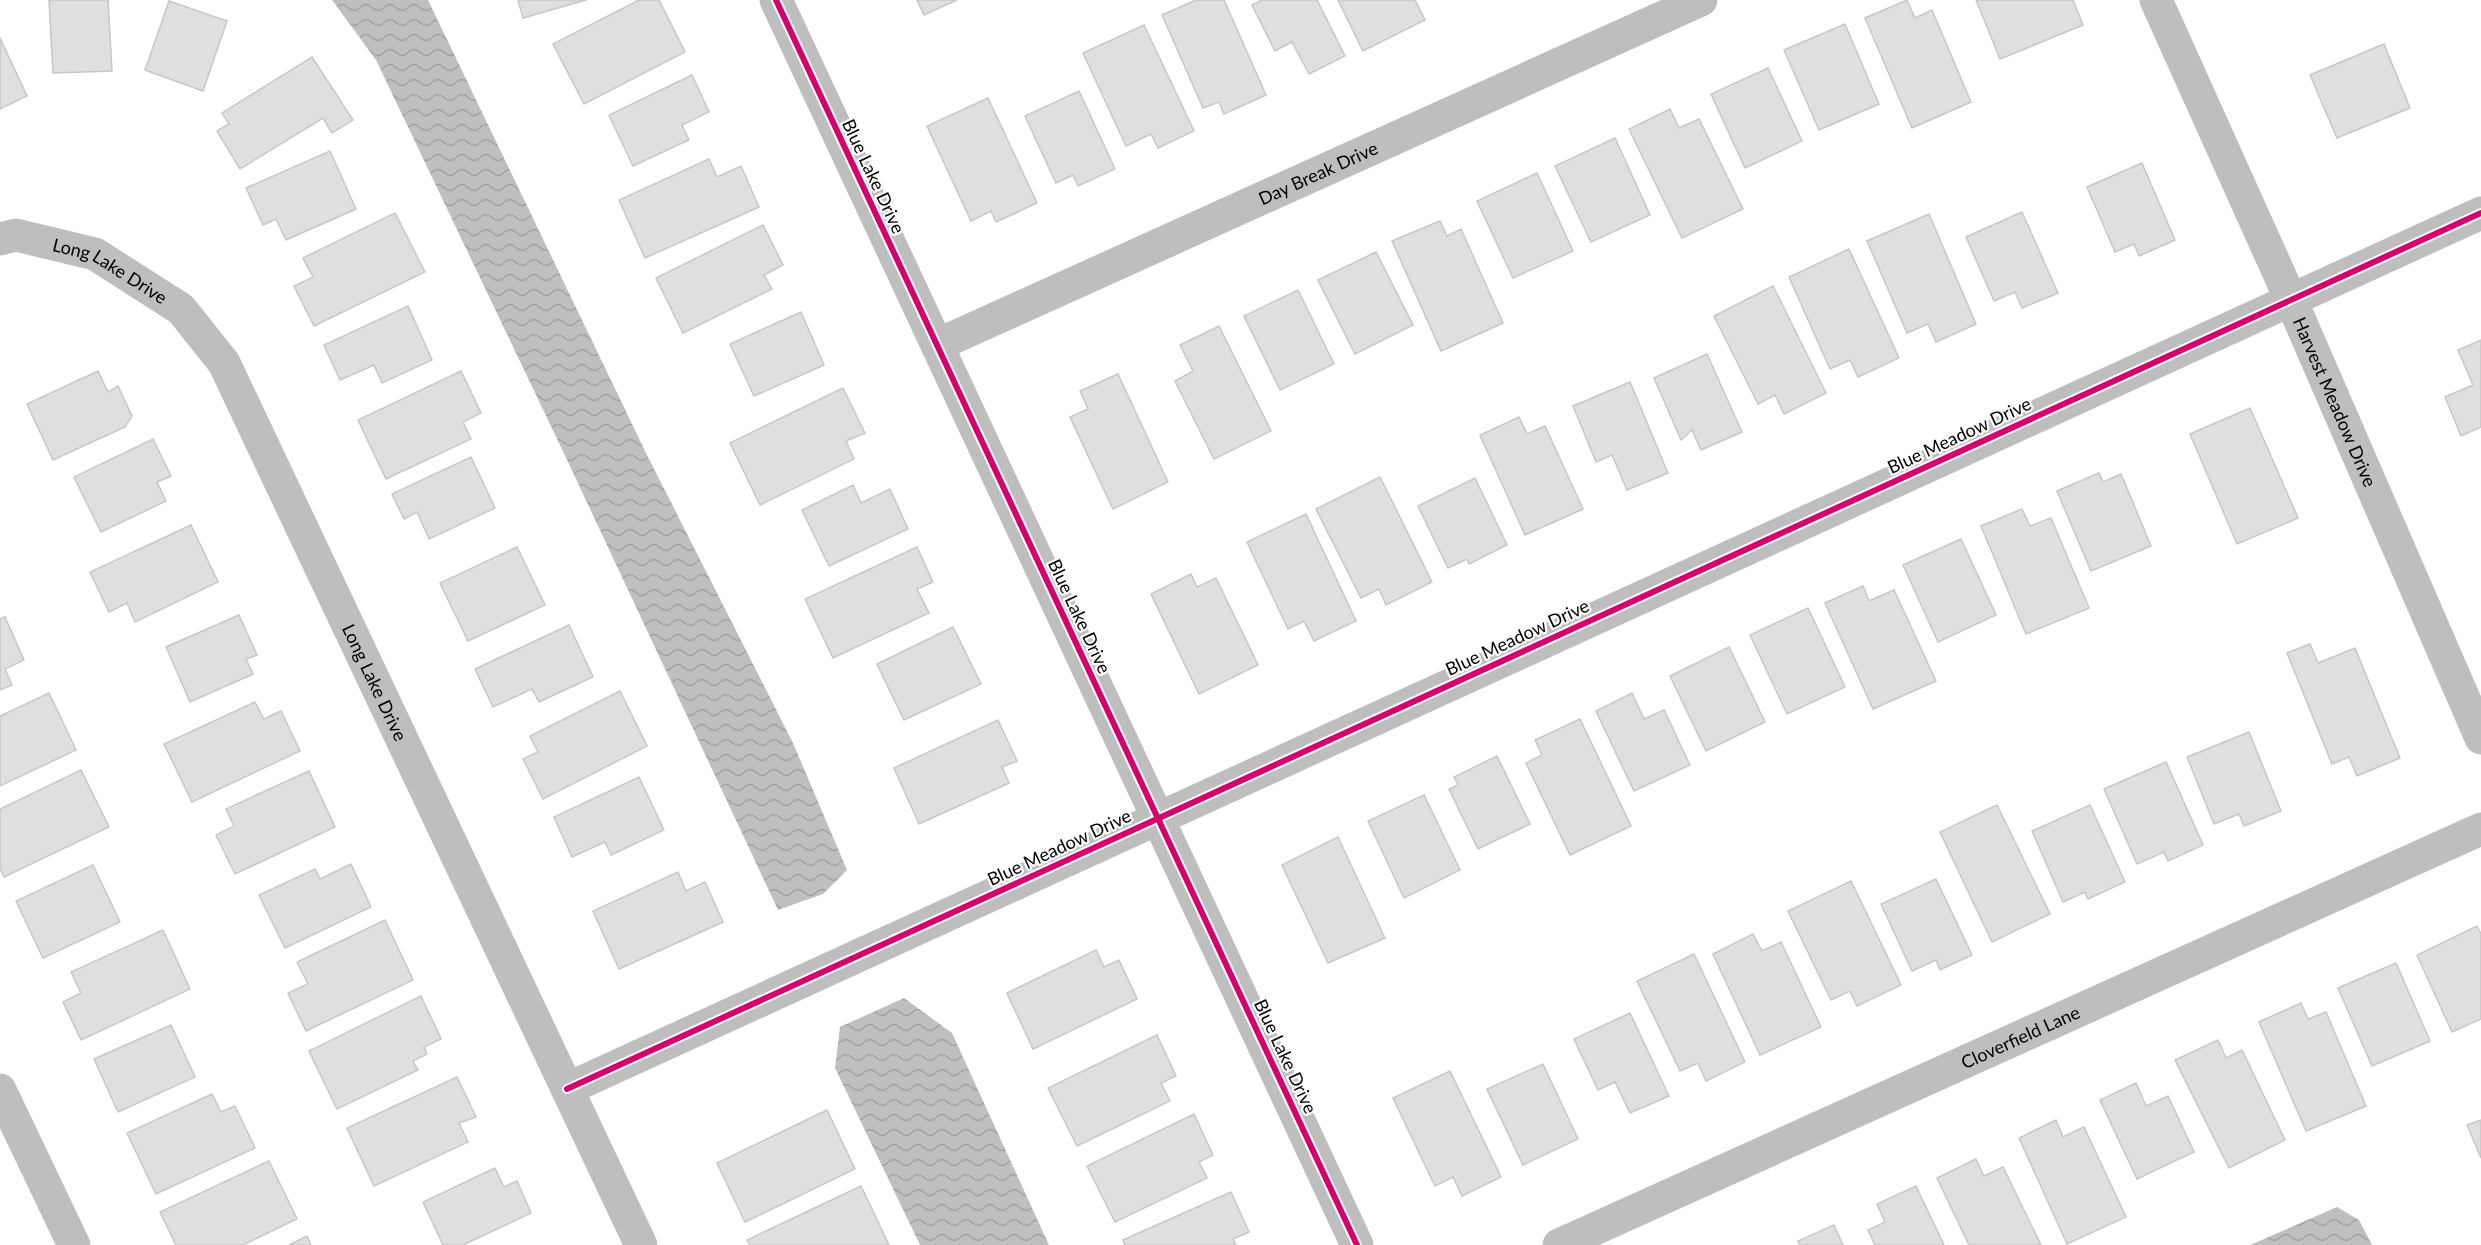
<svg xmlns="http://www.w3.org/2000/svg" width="2481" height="1245" viewBox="0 0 2481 1245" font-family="Lato,sans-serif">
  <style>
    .water { fill: url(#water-waves) }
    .building { fill: #dfdfdf; stroke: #c7c7c7; stroke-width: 1.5 }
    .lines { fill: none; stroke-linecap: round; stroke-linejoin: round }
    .street { stroke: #bebebe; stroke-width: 33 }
    .cycleway-casing { stroke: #fff; stroke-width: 10 }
    .cycleway { stroke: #d6006c; stroke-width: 6 }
    .labels { text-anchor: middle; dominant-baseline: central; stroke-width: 4.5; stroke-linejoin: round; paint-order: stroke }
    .street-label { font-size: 18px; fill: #000; stroke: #fff }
  </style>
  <defs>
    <pattern id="water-waves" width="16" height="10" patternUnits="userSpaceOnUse" patternTransform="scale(1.5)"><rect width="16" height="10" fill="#bfbfbf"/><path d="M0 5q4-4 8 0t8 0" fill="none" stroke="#a2a2a2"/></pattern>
  </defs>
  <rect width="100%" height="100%" fill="#fff"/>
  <g class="water">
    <path d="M332 0H428L646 453 793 743 847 870 823 894 778 910 569 464 376 60Z"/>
    <path d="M904 998 952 1033 1049 1245H920L835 1068 840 1027Z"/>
    <path d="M2337 1207 2359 1220 2372 1245H2250Z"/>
  </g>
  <g class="building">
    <path d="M49 0H108L112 71 53 73Z"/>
    <path d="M518 0H586L523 18Z"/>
    <path d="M639 0H659L685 52 584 104 553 44Z"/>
    <path d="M917 0H957L924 15Z"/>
    <path d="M1196 0H1224L1266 95 1224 114 1219 102 1203 108 1162 15Z"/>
    <path d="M1262 0H1317L1345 56 1309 74 1292 42 1275 51 1252 5Z"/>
    <path d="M1338 0H1415L1425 20 1363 51Z"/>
    <path d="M1907 0 1915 18 1932 10 1971 102 1912 128 1865 18Z"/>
    <path d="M1976 0H2073L2083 25 2000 59Z"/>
    <path d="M169 1 227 21 203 91 145 70Z"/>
    <path d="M1845 24 1879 104 1819 130 1784 50Z"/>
    <path d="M1144 25 1194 131 1158 148 1151 134 1126 146 1083 53Z"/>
    <path d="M0 38 27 96 0 109Z"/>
    <path d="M2384 44 2410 108 2337 138 2310 75Z"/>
    <path d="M312 57 353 120 332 133 323 118 240 169 217 131 229 124 222 113Z"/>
    <path d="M1768 68 1802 141 1745 168 1711 94Z"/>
    <path d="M692 75 709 112 682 125 689 140 633 166 609 115Z"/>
    <path d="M1079 91 1115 169 1078 186 1073 175 1056 183 1025 116Z"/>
    <path d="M988 98 1037 203 996 222 991 211 971 221 927 126Z"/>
    <path d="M1670 109 1679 128 1699 119 1743 209 1682 238 1629 129Z"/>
    <path d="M1615 138 1650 215 1591 242 1555 166Z"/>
    <path d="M330 151 356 209 286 240 276 219 263 225 246 188Z"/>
    <path d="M709 159 717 177 741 166 759 207 645 258 619 200Z"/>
    <path d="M2142 163 2175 240 2139 256 2134 244 2115 252 2087 187Z"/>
    <path d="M1537 173 1573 251 1513 278 1477 201Z"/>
    <path d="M2022 212 2058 293 2022 308 2015 292 1994 301 1966 237Z"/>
    <path d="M395 213 425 272 314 326 294 286 313 277 303 258Z"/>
    <path d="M1929 214 1976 324 1936 342 1928 324 1907 333 1867 241Z"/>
    <path d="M1440 221 1447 236 1461 229 1503 323 1441 351 1392 241Z"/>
    <path d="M763 225 783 265 764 275 772 289 683 333 656 278Z"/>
    <path d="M1849 249 1899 358 1858 377 1850 360 1830 369 1789 277Z"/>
    <path d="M1376 252 1413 325 1355 354 1318 280Z"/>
    <path d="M1773 286 1826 393 1784 414 1775 395 1758 404 1714 316Z"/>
    <path d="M1298 290 1334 364 1280 390 1244 316Z"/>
    <path d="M408 306 432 360 382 383 374 365 340 380 324 345Z"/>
    <path d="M801 312 824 365 754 396 730 344Z"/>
    <path d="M1219 326 1271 431 1214 459 1175 381 1193 371 1180 345Z"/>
    <path d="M2481 340V427L2461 436 2445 397 2473 385 2458 350Z"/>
    <path d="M1707 354 1742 432 1701 450 1692 430 1681 440 1654 378Z"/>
    <path d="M98 371 108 392 118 386 132 416 125 427 53 460 27 404Z"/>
    <path d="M461 371 481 413 463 422 471 439 386 479 358 420Z"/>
    <path d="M1118 374 1168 482 1113 509 1070 417 1088 409 1080 391Z"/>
    <path d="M1630 382 1668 473 1627 490 1612 455 1596 462 1573 406Z"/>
    <path d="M843 388 865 433 846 441 854 459 760 505 730 443Z"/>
    <path d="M2250 408 2298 518 2237 544 2190 434Z"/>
    <path d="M1519 417 1527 434 1545 426 1583 509 1525 535 1480 435Z"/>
    <path d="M153 439 171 476 157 482 166 501 101 532 74 477Z"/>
    <path d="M471 457 495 508 429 539 417 512 404 519 392 494Z"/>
    <path d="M2099 473 2103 482 2121 474 2151 546 2091 571 2057 491Z"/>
    <path d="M1380 477 1432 582 1386 605 1379 589 1361 598 1316 509Z"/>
    <path d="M1475 478 1507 545 1469 564 1467 559 1448 568 1418 506Z"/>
    <path d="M853 485 861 503 890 489 908 529 829 566 802 510Z"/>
    <path d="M2022 509 2030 526 2051 518 2089 608 2026 634 1981 526Z"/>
    <path d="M1306 514 1356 621 1314 641 1304 621 1288 629 1247 542Z"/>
    <path d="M191 525 218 582 135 622 127 603 109 612 90 572Z"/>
    <path d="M1961 539 1996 615 1938 642 1903 565Z"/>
    <path d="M517 547 545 605 468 641 440 583Z"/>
    <path d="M917 547 933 582 917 589 929 613 833 658 805 599Z"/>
    <path d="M1191 574 1197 587 1216 578 1258 665 1199 694 1151 594Z"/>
    <path d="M1863 586 1869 601 1894 590 1936 681 1873 709 1825 603Z"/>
    <path d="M1808 608 1845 687 1787 714 1750 635Z"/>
    <path d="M239 615 257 655 246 659 253 674 190 702 166 647Z"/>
    <path d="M5 617 24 660 5 669 12 685 0 690V619Z"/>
    <path d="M569 625 593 677 539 702 532 689 493 707 475 669Z"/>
    <path d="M953 627 981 684 904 720 877 664Z"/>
    <path d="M2310 644 2318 663 2355 648 2400 758 2357 776 2349 757 2332 764 2287 653Z"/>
    <path d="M1729 647 1765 722 1706 751 1670 676Z"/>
    <path d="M620 691 647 746 543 799 523 759 538 752 530 736Z"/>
    <path d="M49 693 76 750 0 786V716Z"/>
    <path d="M1632 693 1644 719 1664 710 1690 765 1634 791 1596 711Z"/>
    <path d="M255 702 264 719 281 711 300 751 192 802 164 744Z"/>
    <path d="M1580 719 1631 826 1570 855 1526 763 1542 755 1535 740Z"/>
    <path d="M998 720 1017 761 1002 767 1009 783 919 824 894 768Z"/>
    <path d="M2249 732 2281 811 2244 826 2239 814 2214 824 2187 757Z"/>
    <path d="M1497 756 1530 824 1478 849 1449 789 1458 785 1454 777Z"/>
    <path d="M2166 762 2203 845 2168 861 2164 852 2137 864 2104 789Z"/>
    <path d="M81 770 109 827 4 877 0 868V809Z"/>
    <path d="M309 771 335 827 235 874 216 835 234 826 226 809Z"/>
    <path d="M639 777 664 830 611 855 605 842 572 857 554 817Z"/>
    <path d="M1424 795 1460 870 1404 898 1368 821Z"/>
    <path d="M1997 805 2050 914 1992 942 1940 832Z"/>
    <path d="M2090 805 2125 882 2088 899 2085 892 2063 902 2032 831Z"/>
    <path d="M1338 837 1385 938 1328 963 1282 865Z"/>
    <path d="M351 864 371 907 285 948 259 895 315 869 320 879Z"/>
    <path d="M93 865 120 922 43 958 16 901Z"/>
    <path d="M678 872 686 891 705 882 723 922 619 969 593 911Z"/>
    <path d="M1936 879 1972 955 1940 970 1936 960 1912 971 1881 904Z"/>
    <path d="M1851 881 1901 985 1857 1006 1850 991 1831 1000 1788 911Z"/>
    <path d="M385 920 413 980 306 1031 288 993 308 984 297 962Z"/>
    <path d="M2477 926 2481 934V1019L2452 1032 2417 955Z"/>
    <path d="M163 930 190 989 81 1040 63 1002 81 993 71 972Z"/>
    <path d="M1753 934 1762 951 1781 942 1821 1027 1760 1055 1713 954Z"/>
    <path d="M1096 950 1104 967 1119 960 1137 999 1033 1049 1007 993Z"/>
    <path d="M1694 954 1745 1062 1706 1081 1698 1063 1680 1071 1637 981Z"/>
    <path d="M2396 963 2430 1041 2372 1066 2338 988Z"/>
    <path d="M421 996 441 1039 424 1047 427 1054 413 1061 418 1070 337 1109 309 1051Z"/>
    <path d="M2301 1003 2308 1019 2326 1012 2366 1106 2306 1131 2259 1022Z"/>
    <path d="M1630 1013 1669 1096 1630 1113 1615 1082 1598 1090 1574 1039Z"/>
    <path d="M171 1025 195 1077 118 1112 94 1059Z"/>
    <path d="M1157 1035 1176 1076 1161 1083 1170 1101 1077 1146 1048 1088Z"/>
    <path d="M2218 1040 2226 1058 2242 1050 2285 1140 2229 1168 2175 1060Z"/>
    <path d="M1543 1064 1578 1139 1523 1165 1487 1089Z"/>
    <path d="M1450 1071 1501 1177 1462 1196 1453 1177 1435 1186 1393 1098Z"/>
    <path d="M457 1077 476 1117 459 1123 468 1142 374 1186 347 1128Z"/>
    <path d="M2136 1083 2146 1106 2168 1096 2194 1152 2137 1179 2100 1100Z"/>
    <path d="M212 1094 221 1112 235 1106 255 1148 156 1194 127 1133Z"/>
    <path d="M827 1110 855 1169 745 1222 717 1163Z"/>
    <path d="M1194 1114 1213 1155 1199 1162 1207 1178 1115 1222 1087 1166Z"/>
    <path d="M2056 1120 2063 1137 2084 1127 2126 1217 2067 1244 2019 1138Z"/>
    <path d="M2481 1120V1158L2467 1125Z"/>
    <path d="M1976 1159 1984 1176 2003 1167 2041 1245H1969L1937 1178Z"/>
    <path d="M269 1161 297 1219 243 1245H176L160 1212Z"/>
    <path d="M495 1168 504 1187 517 1181 531 1213 463 1245H443L423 1202Z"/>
    <path d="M861 1186 889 1245H750L747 1240Z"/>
    <path d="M1916 1186 1944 1245H1875L1868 1230 1885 1222 1877 1204Z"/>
    <path d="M1231 1192 1249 1232 1233 1239 1236 1245H1125L1123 1240Z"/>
    <path d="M1834 1225 1843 1245H1800L1798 1241Z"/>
    <path d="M307 1236 311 1245H289Z"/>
  </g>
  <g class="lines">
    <g class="street">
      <path d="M776 0 1357 1245"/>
      <path id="s1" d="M2156 0 2291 300 2481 738"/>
      <path id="s2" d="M0 239 16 235 95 254 181 309 224 363 641 1245"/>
      <path id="s3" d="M937 345 1701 0"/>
      <path d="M567 1089 2481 213"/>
      <path d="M0 1090 74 1245"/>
      <path id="s4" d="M1559 1245 2481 829"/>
    </g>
    <g class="cycleway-casing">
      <g id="cycleway">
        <path d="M776 0 1357 1245"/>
        <path d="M567 1089 2481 213"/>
      </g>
    </g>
    <use href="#cycleway" class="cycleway"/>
  </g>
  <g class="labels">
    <g class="street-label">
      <text stroke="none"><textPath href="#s3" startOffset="418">Day Break Drive</textPath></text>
      <text transform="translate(874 176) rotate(65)">Blue Lake Drive</text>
      <text stroke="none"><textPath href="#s2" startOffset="118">Long Lake Drive</textPath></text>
      <text stroke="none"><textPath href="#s1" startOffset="440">Harvest Meadow Drive</textPath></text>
      <text transform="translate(1959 435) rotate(-25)">Blue Meadow Drive</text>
      <text transform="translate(1080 616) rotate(65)">Blue Lake Drive</text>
      <text transform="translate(1517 637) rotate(-25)">Blue Meadow Drive</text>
      <text stroke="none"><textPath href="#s2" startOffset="622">Long Lake Drive</textPath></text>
      <text transform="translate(1059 847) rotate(-25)">Blue Meadow Drive</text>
      <text stroke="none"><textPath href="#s4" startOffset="506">Cloverfield Lane</textPath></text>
      <text transform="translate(1286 1056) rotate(65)">Blue Lake Drive</text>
    </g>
  </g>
</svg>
